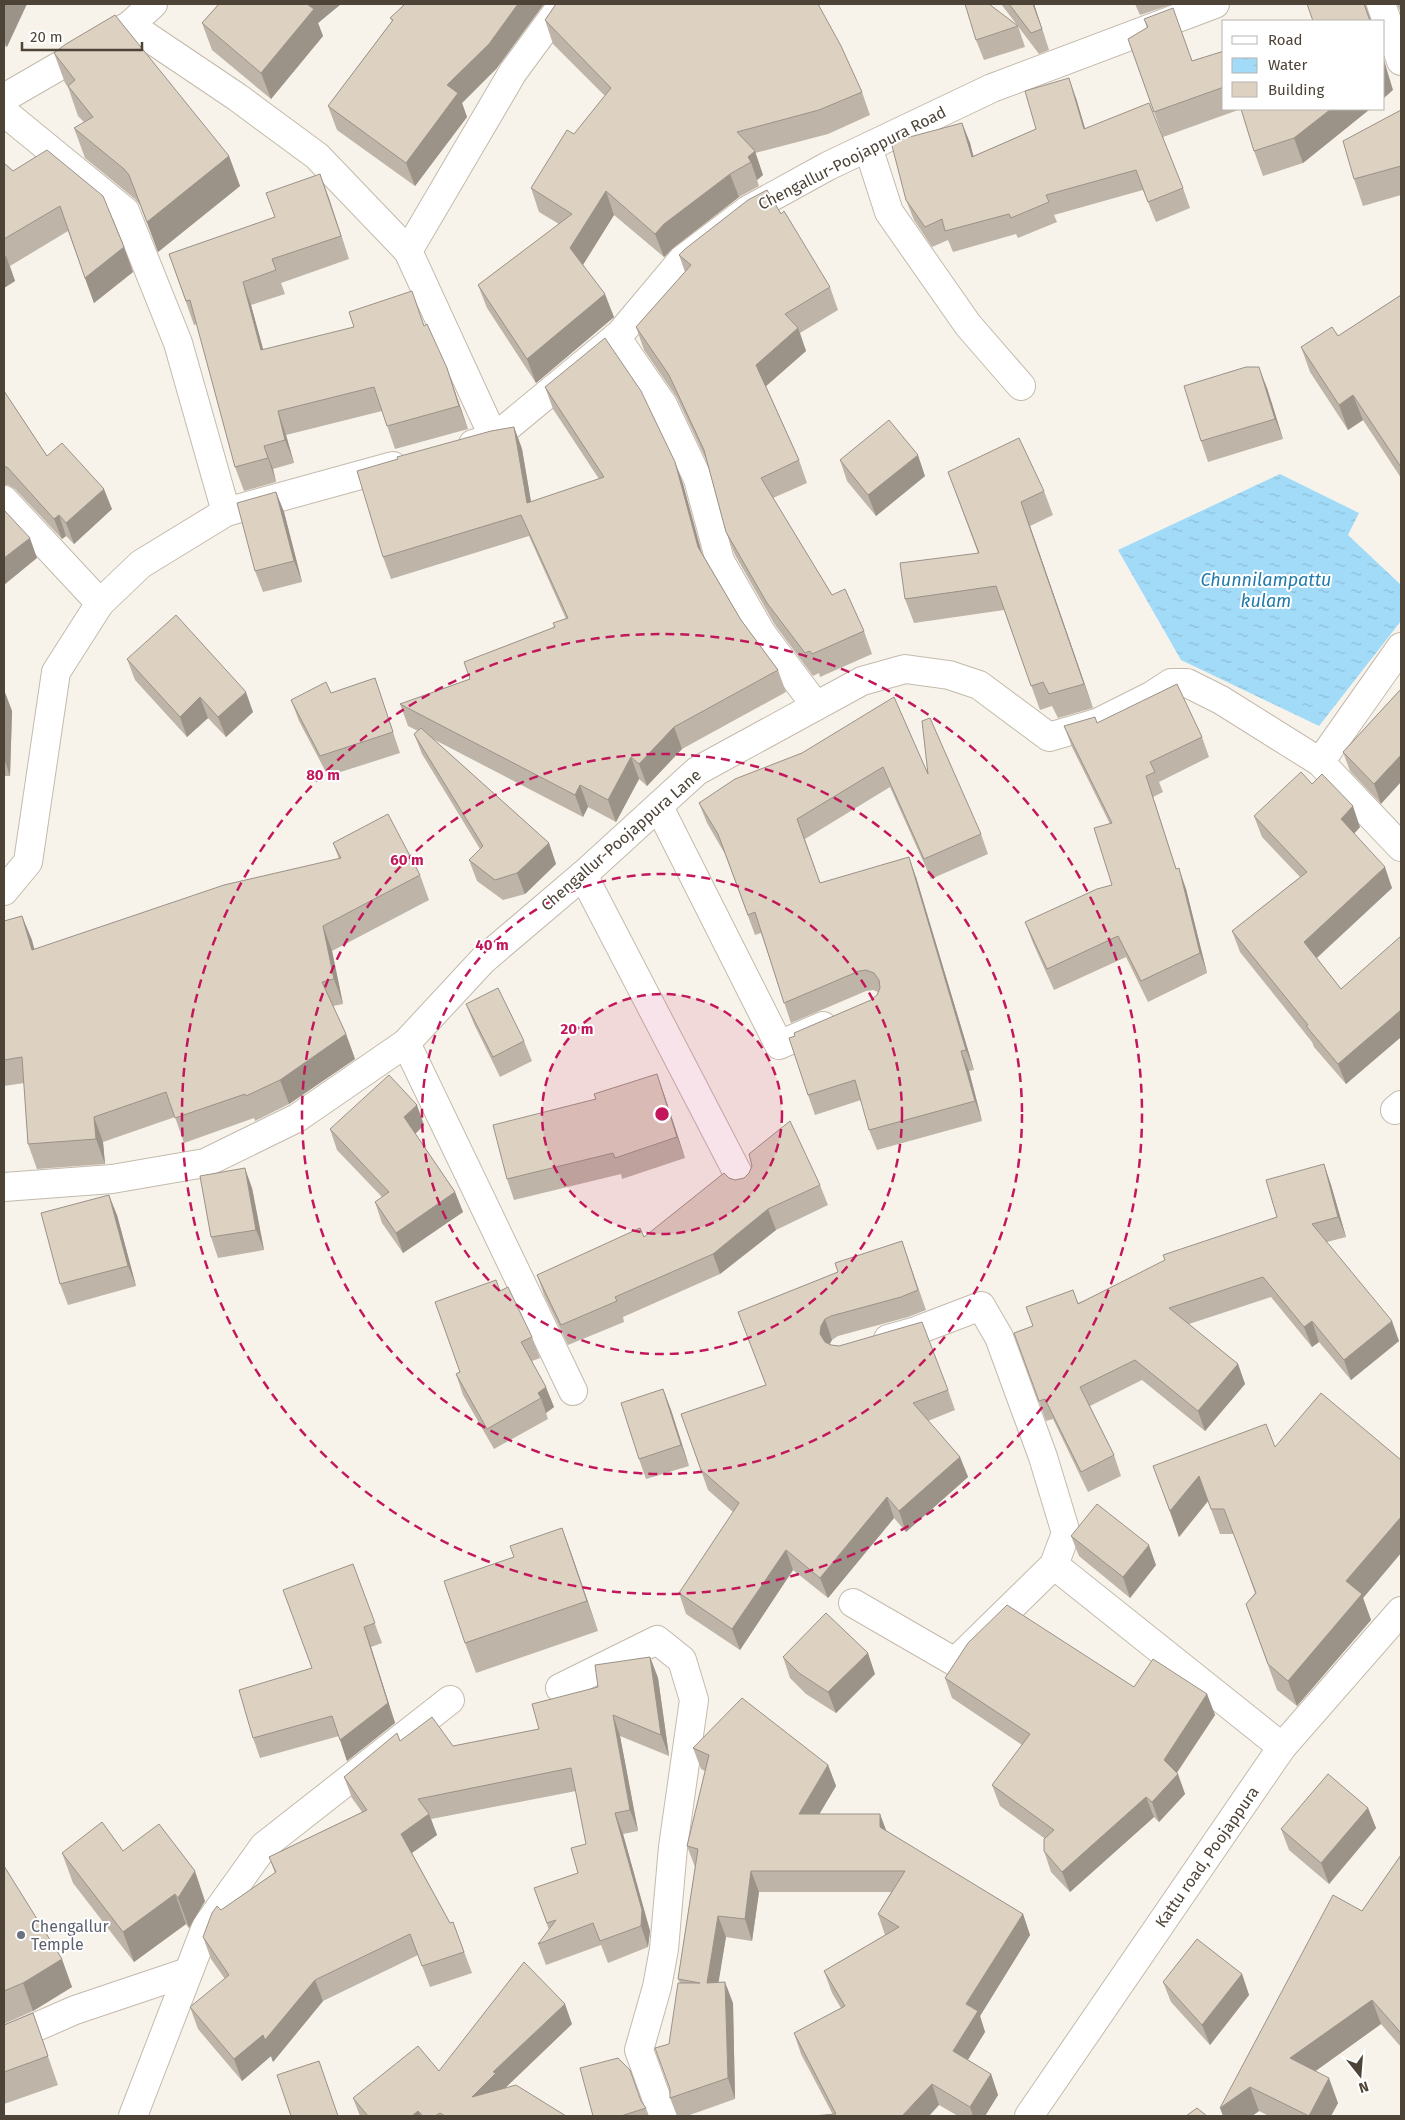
<svg xmlns="http://www.w3.org/2000/svg" width="1405" height="2120" viewBox="0 0 1405 2120" font-family="'Fira Sans',sans-serif">
  <style>
    .water { fill: url(#water-ripples) }
    .lines { fill: none; stroke-linecap: round; stroke-linejoin: round }
    .minor-casing { stroke: #c4baac; stroke-width: 30 }
    .minor { stroke: #fff; stroke-width: 28 }
    .wall { fill: #beb4a7 }
    .shaded-wall { fill: #9b9288 }
    .building { fill: #ddd1c2; stroke: #9b9288 }
    .ring { fill: none; stroke: #c2185b; stroke-width: 2.5; stroke-dasharray: 9 6 }
    .worship-dot { fill: #6b7280; stroke: #fff; stroke-width: 2 }
    .labels { text-anchor: middle; dominant-baseline: central; stroke-width: 4; stroke-linejoin: round; paint-order: stroke }
    .street-label { font-size: 16px; fill: #4d4337; stroke: #fff }
    .worship-label { font-size: 16px; fill: #5b616d; stroke: #fff; text-anchor: start }
    .water-label { font-size: 18px; font-style: italic; fill: #207aab; stroke: #fff }
    .centre { fill: #c2185b; stroke: #fff; stroke-width: 2.5 }
    .ring-label { font-size: 15px; text-anchor: middle; font-weight: bold; fill: #c2185b; stroke: #fff; stroke-width: 4; stroke-linejoin: round; paint-order: stroke }
  </style>
  <defs>
    <pattern id="water-ripples" width="26" height="14" patternUnits="userSpaceOnUse" patternTransform="scale(1.25)"><rect width="26" height="14" fill="#a2dbf8"/><path d="M2 4q2-2 4 0t4 0M15 11q2-2 4 0t4 0" fill="none" stroke="#8dbdd5"/></pattern>
  </defs>
  <rect width="100%" height="100%" fill="#f7f3eb"/>
  <path class="water" d="M1280 474 1359 513 1348 535 1401 585V621L1319 726 1181 660 1118 550Z"/>
  <g class="lines">
    <g class="minor-casing">
      <g id="minor">
        <path d="M1381 4 1401 61"/>
        <path d="M130 25 237 97 317 156 408 251 494 438"/>
        <path d="M4 98 130 25 153 4"/>
        <path d="M4 112 125 211 178 343 226 512"/>
        <path d="M868 147 889 212 968 325 1021 386"/>
        <path d="M408 251 513 72 563 4"/>
        <path d="M616 337 663 405 698 479 720 561 762 634 816 706"/>
        <path d="M473 444 494 438 620 334 682 260 748 210 828 166 992 88 1215 4"/>
        <path d="M4 500 100 603"/>
        <path d="M1320 762 1401 847"/>
        <path d="M659 807 779 1045 823 1026"/>
        <path d="M583 875 744 1185"/>
        <path d="M4 891 28 862 56 672 100 603 141 564 226 512 393 466"/>
        <path d="M406 1043 573 1391"/>
        <path d="M1395 1110 1401 1105"/>
        <path d="M4 1187 112 1179 205 1163 297 1118 406 1043 483 960 583 875 697 771 862 681 905 669 949 675 979 685 1049 737 1097 723 1151 696 1171 683H1187L1221 700 1320 762 1401 647"/>
        <path d="M888 1339 913 1332 981 1306 999 1337 1043 1457 1066 1533 1054 1565 1282 1747"/>
        <path d="M853 1603 955 1662 1054 1565"/>
        <path d="M560 1688 657 1640 682 1660 694 1700 673 1847 664 1949 657 1987 639 2050 663 2116"/>
        <path d="M4 2041 75 2010 188 1972"/>
        <path d="M133 2116 206 1927 264 1846 450 1700"/>
        <path d="M1029 2116 1282 1747 1401 1611"/>
      </g>
    </g>
    <use href="#minor" class="minor"/>
  </g>
  <g class="wall">
    <path d="M4 4 7 47 4 46Z"/>
    <path d="M219 4H341L318 23 323 36 271 99 212 50 202 23Z"/>
    <path d="M1001 4H1034L1049 50 1039 54Z"/>
    <path d="M1135 4H1173L1140 15Z"/>
    <path d="M1397 4H1401V13Z"/>
    <path d="M390 18 497 68 462 103 467 117 415 186 337 130 328 106 392 21Z"/>
    <path d="M1144 19 1192 61 1224 51V109H1370L1303 163 1263 176 1254 151 1241 109 1163 137 1128 39 1147 28Z"/>
    <path d="M545 20 862 92 870 115 828 134 755 153 763 175 757 180 759 186 739 197 673 248 664 257 614 215 583 265 614 317 536 383 487 308 478 285 559 224 539 212 531 188 605 96 553 44Z"/>
    <path d="M1018 26 1025 47 984 60 976 40Z"/>
    <path d="M54 53 229 156 240 186 158 252 140 205 135 199 85 158 74 128 84 122 78 116 68 87 65 83Z"/>
    <path d="M1076 98 1085 128 1183 188 1190 208 1156 222 1143 190 1054 215 1057 222 1018 238 1016 234 953 252 948 240 932 247 914 220 906 200 962 123 970 143 973 156 1036 129Z"/>
    <path d="M1401 110V195L1363 206 1354 179Z"/>
    <path d="M4 163 13 171 124 247 133 272 94 303 68 231 10 266 15 281 4 288Z"/>
    <path d="M320 174 349 259 281 283 285 294 251 305 263 350 424 326 447 368 468 429 395 449 382 411 286 435 294 463 273 469 276 482 244 491 235 467 197 324 194 325 169 254 275 217Z"/>
    <path d="M781 214 830 287 838 310 800 333 806 351 766 386 799 460 807 483 773 498 832 595 864 631 872 654 820 677 819 673 813 676 775 625 735 555 726 532 707 462 677 398 644 350 636 327 685 272 679 255Z"/>
    <path d="M1401 295V478L1363 420 1348 430 1310 372 1301 347 1338 336Z"/>
    <path d="M545 387 675 462 683 484 702 553 741 620 778 670 786 692 682 749 647 786 639 779 616 822 588 807 583 817 433 739 549 843 556 864 525 894 503 900 477 881 469 860 480 849 422 754 414 734 418 731 408 726 400 704 470 679 566 619 529 536 391 579 383 557 514 427 522 449 531 502 599 479 553 409Z"/>
    <path d="M1267 388 1283 439 1208 462 1201 441Z"/>
    <path d="M4 391 47 456 112 509 74 544 66 536 62 539 15 489 8 485H4Z"/>
    <path d="M840 460 925 476 876 516 847 481Z"/>
    <path d="M948 472 1044 491 1053 515 1030 526 1093 708 1058 718 1052 706 1040 710 1004 610 914 623 905 599 978 553Z"/>
    <path d="M276 492 284 512 302 582 263 592 255 571Z"/>
    <path d="M127 659 253 712 226 737 208 718 187 737 135 680Z"/>
    <path d="M375 678 400 753 328 776 299 721 291 700 331 693Z"/>
    <path d="M1401 689 1381 804 1350 771 1343 752Z"/>
    <path d="M4 690 12 711 10 776H4Z"/>
    <path d="M1098 723 1202 737 1209 757 1159 782 1163 792 1153 797 1176 869 1186 889 1207 973 1148 1002 1126 957 1054 990 1033 943 1025 922 1112 885 1110 824 1072 747 1064 726Z"/>
    <path d="M802 753 928 774 981 834 988 854 931 879 890 787 805 839 820 883 916 877 974 1070 969 1071 982 1121 877 1150 869 1130 861 1100 815 1115 808 1095 795 1036 871 1000 877 995 878 992 873 990 866 991 791 1023 761 933 755 935 725 854 707 823 699 803Z"/>
    <path d="M1312 784 1360 827 1354 834 1392 888 1317 958 1341 989 1401 936V1037L1346 1084 1314 1047 1312 1042 1240 952 1232 931 1300 877 1262 837 1254 816Z"/>
    <path d="M333 843 420 875 429 900 332 951 343 1004 333 1006 346 1034 355 1059 289 1104 255 1121 254 1118 184 1143 175 1117 103 1142 105 1164 37 1169 28 1144 24 1083 4 1086V921L22 916 34 949 339 859Z"/>
    <path d="M466 1004 524 1041 532 1061 500 1077 474 1024Z"/>
    <path d="M664 1094 685 1158 622 1179 621 1174 514 1200 507 1179Z"/>
    <path d="M424 1125 415 1134 455 1192 463 1212 403 1253 382 1223 375 1202 382 1197 337 1150 330 1129Z"/>
    <path d="M1324 1164 1331 1185 1346 1237 1327 1242 1399 1341 1351 1380 1319 1342 1312 1347 1271 1297 1189 1324 1238 1364 1245 1384 1205 1431 1142 1380 1090 1406 1114 1455 1121 1476 1088 1492 1053 1419 1046 1421 1014 1333 1033 1326 1078 1303 1277 1217Z"/>
    <path d="M729 1178 735 1180 820 1185 828 1205 776 1230 720 1274 623 1317 624 1322 568 1345 544 1295 537 1275 644 1237Z"/>
    <path d="M252 1188 264 1250 218 1258 211 1237Z"/>
    <path d="M117 1215 136 1286 68 1305 60 1284Z"/>
    <path d="M902 1241 926 1310 908 1317 838 1336 832 1340 829 1344 948 1390 955 1410 928 1421 960 1457 968 1477 906 1532 894 1518 828 1598 793 1570 740 1650 686 1614 679 1593 733 1512 708 1490 681 1414 766 1385 738 1312 838 1272Z"/>
    <path d="M500 1291 532 1337 540 1358 532 1361 554 1407 546 1413 548 1419 494 1449 463 1395 456 1374 460 1372Z"/>
    <path d="M663 1389 671 1410 689 1466 646 1479 639 1459Z"/>
    <path d="M1275 1447 1401 1460V1553L1363 1598 1371 1620 1297 1706 1277 1690 1246 1604 1255 1593 1234 1534H1220L1208 1501 1179 1537 1153 1466Z"/>
    <path d="M562 1528 598 1631 476 1673 465 1643 514 1557Z"/>
    <path d="M1071 1536 1156 1565 1130 1598 1079 1556Z"/>
    <path d="M353 1564 382 1643 371 1647 395 1723 347 1761 339 1736 260 1758 253 1738 312 1668Z"/>
    <path d="M650 1657 658 1678 669 1756 620 1736 638 1831 623 1834 650 1931 648 1947 608 1963 601 1945 546 1965 538 1944 549 1930 534 1888 578 1873 586 1844 576 1791 431 1819 437 1835 412 1853 450 1923 453 1922 472 1973 430 1987 418 1955 323 2001 273 2062 271 2056 242 2081 198 2029 190 2007 225 1979 211 1959 203 1937 221 1910 275 1873 269 1857 362 1812 352 1798 344 1777 400 1741 453 1746 539 1729 598 1687Z"/>
    <path d="M783 1657 875 1674 836 1713 806 1694 790 1678Z"/>
    <path d="M945 1678 1134 1687 1207 1694 1215 1715 1177 1773 1185 1794 1159 1822 1154 1817 1070 1892 1051 1872 1044 1851V1838L1000 1806 992 1785 1022 1745 952 1698Z"/>
    <path d="M693 1748 828 1765 836 1786 819 1814 886 1831 1023 1914 1030 1935 980 2016 985 2032 968 2060 991 2074 998 2095 985 2116H958L939 2105 833 2115 801 2054 794 2033 841 2008 832 1993 824 1971 885 1935 878 1914 891 1892H759L752 1941 726 1937 718 1982 733 2003 735 2099 687 2116H677L670 2098 669 2044 680 1983 678 1979 695 1867 687 1846 705 1771 701 1769Z"/>
    <path d="M1368 1808 1376 1828 1329 1884 1289 1850 1281 1829Z"/>
    <path d="M123 1851 205 1901 189 1928 186 1924 134 1962 73 1883 62 1853Z"/>
    <path d="M1401 1855V2047L1381 2024 1315 2071 1338 2103 1331 2116H1269L1259 2111 1252 2116H1223L1362 1911Z"/>
    <path d="M4 1866 72 1987 33 2011 4 2024Z"/>
    <path d="M1242 1974 1249 1995 1210 2045 1171 2002 1163 1982Z"/>
    <path d="M33 2013 58 2085 4 2104V2025Z"/>
    <path d="M572 2024 505 2088 566 2116H360L353 2098 439 2071Z"/>
    <path d="M641 2101 646 2108 649 2116H593Z"/>
  </g>
  <g class="shaded-wall">
    <path d="M4 4H27L7 47 4 40Z"/>
    <path d="M304 4H341L318 23 323 36 271 99 261 73Z"/>
    <path d="M518 4H544L497 68 462 103 467 117 415 186 406 163 447 85Z"/>
    <path d="M1033 4H1034L1049 50 1042 29Z"/>
    <path d="M1364 4H1365L1371 21H1370Z"/>
    <path d="M1384 60 1393 90 1384 98Z"/>
    <path d="M1069 78 1076 98 1091 149 1084 129Z"/>
    <path d="M1331 109H1370L1303 163 1294 138Z"/>
    <path d="M962 123 970 143 979 177 972 157Z"/>
    <path d="M755 151 763 175 757 180 751 162 748 157Z"/>
    <path d="M229 156 240 186 158 252 147 222Z"/>
    <path d="M320 174 329 198 349 259 341 236Z"/>
    <path d="M730 174 739 197 673 248 664 257 655 234 664 224Z"/>
    <path d="M606 191 614 215 579 271 570 248Z"/>
    <path d="M124 247 133 272 94 303 85 278Z"/>
    <path d="M6 256 15 281 4 288V257Z"/>
    <path d="M243 282 251 305 270 374 261 350Z"/>
    <path d="M605 294 614 317 536 383 527 359Z"/>
    <path d="M798 328 806 351 765 387 756 365Z"/>
    <path d="M1259 367 1267 388 1283 439 1275 419Z"/>
    <path d="M447 368 455 392 468 429 459 406Z"/>
    <path d="M1353 395 1363 420 1348 430 1339 405Z"/>
    <path d="M278 411 286 435 294 463 285 440Z"/>
    <path d="M514 427 522 449 535 525 527 503Z"/>
    <path d="M264 446 273 469 276 482Z"/>
    <path d="M918 455 925 476 876 516 868 495Z"/>
    <path d="M675 462 683 484 706 569 698 547Z"/>
    <path d="M104 489 112 509 74 544 66 523Z"/>
    <path d="M276 492 284 512 302 582 294 561Z"/>
    <path d="M1021 502 1030 526 1093 708 1084 684Z"/>
    <path d="M59 515 66 536 62 539 54 519Z"/>
    <path d="M30 538 37 558 4 585V558Z"/>
    <path d="M4 690 12 711 10 776 4 758Z"/>
    <path d="M246 692 253 712 226 737 218 717Z"/>
    <path d="M200 697 208 718 187 737 180 717Z"/>
    <path d="M674 727 682 749 647 786 639 764Z"/>
    <path d="M1401 755V782L1381 804 1374 784Z"/>
    <path d="M631 757 639 779 616 822 608 800Z"/>
    <path d="M1146 776 1153 797 1183 890 1176 869Z"/>
    <path d="M580 785 588 807 583 817 575 795Z"/>
    <path d="M1353 806 1360 827 1348 840 1341 819Z"/>
    <path d="M549 843 556 864 525 894 517 873Z"/>
    <path d="M909 857 916 877 974 1070 966 1050Z"/>
    <path d="M1385 867 1392 888 1311 963 1304 942Z"/>
    <path d="M1179 868 1186 889 1207 973 1200 953Z"/>
    <path d="M22 916 32 940 41 975 32 950Z"/>
    <path d="M323 926 332 951 343 1004 334 979Z"/>
    <path d="M1401 1010V1037L1346 1084 1338 1064Z"/>
    <path d="M346 1034 355 1059 289 1104 280 1080Z"/>
    <path d="M961 1051 969 1071 982 1121 975 1101Z"/>
    <path d="M657 1074 664 1094 685 1158 677 1137Z"/>
    <path d="M417 1105 424 1125 411 1138 404 1117Z"/>
    <path d="M94 1117 103 1142 105 1164 96 1139Z"/>
    <path d="M1324 1164 1331 1185 1346 1237 1338 1217Z"/>
    <path d="M245 1168 252 1188 264 1250 256 1230Z"/>
    <path d="M455 1192 463 1212 403 1253 396 1233Z"/>
    <path d="M109 1195 117 1215 136 1286 128 1266Z"/>
    <path d="M768 1209 776 1230 720 1274 713 1254Z"/>
    <path d="M825 1319 832 1340 828 1347 820 1334 821 1326Z"/>
    <path d="M1312 1321 1319 1342 1312 1347 1304 1327Z"/>
    <path d="M1392 1321 1399 1341 1351 1380 1344 1360Z"/>
    <path d="M1238 1364 1245 1384 1205 1431 1198 1411Z"/>
    <path d="M546 1387 554 1407 546 1413 541 1398 538 1393Z"/>
    <path d="M663 1389 671 1410 689 1466 681 1445Z"/>
    <path d="M960 1457 968 1477 906 1532 899 1511Z"/>
    <path d="M1199 1476 1208 1501 1179 1537 1170 1511Z"/>
    <path d="M887 1497 894 1518 828 1598 820 1578Z"/>
    <path d="M1401 1517V1553L1363 1598 1371 1620 1297 1706 1288 1681 1346 1581Z"/>
    <path d="M562 1528 573 1558 598 1631 587 1601Z"/>
    <path d="M1149 1545 1156 1565 1130 1598 1123 1577Z"/>
    <path d="M786 1550 793 1570 740 1650 732 1629Z"/>
    <path d="M364 1627 371 1647 395 1723 347 1761 340 1740Z"/>
    <path d="M868 1653 875 1674 836 1713 828 1692Z"/>
    <path d="M650 1657 658 1678 669 1756 661 1735Z"/>
    <path d="M1207 1694 1215 1715 1171 1781 1164 1760Z"/>
    <path d="M613 1715 620 1736 638 1831 630 1810Z"/>
    <path d="M828 1765 836 1786 807 1835 799 1814Z"/>
    <path d="M1178 1774 1185 1794 1159 1822 1152 1802Z"/>
    <path d="M1146 1797 1154 1817 1070 1892 1062 1872Z"/>
    <path d="M1368 1808 1376 1828 1329 1884 1321 1863Z"/>
    <path d="M615 1813 623 1834 650 1931 648 1947 641 1926Z"/>
    <path d="M429 1814 437 1835 409 1855 401 1834Z"/>
    <path d="M880 1814 888 1835 880 1827Z"/>
    <path d="M195 1871 205 1901 189 1928 178 1898Z"/>
    <path d="M751 1871 759 1892 752 1941 745 1919Z"/>
    <path d="M175 1894 186 1924 134 1962 123 1932Z"/>
    <path d="M1023 1914 1030 1935 980 2016 985 2032 960 2072 953 2051 966 2004Z"/>
    <path d="M718 1916 726 1937 715 2004 707 1983Z"/>
    <path d="M62 1959 72 1987 33 2011 23 1983Z"/>
    <path d="M1242 1974 1249 1995 1210 2045 1202 2025Z"/>
    <path d="M315 1980 323 2001 273 2062 271 2056 242 2081 234 2059Z"/>
    <path d="M725 1982 733 2003 735 2099 728 2078Z"/>
    <path d="M1372 2000 1381 2024 1299 2083 1290 2058Z"/>
    <path d="M565 2004 572 2024 502 2091 472 2097 493 2072Z"/>
    <path d="M991 2074 998 2095 985 2116H973L970 2107Z"/>
    <path d="M1329 2078 1338 2103 1331 2116H1309Z"/>
    <path d="M932 2084 939 2105 929 2116H902Z"/>
    <path d="M1250 2087 1259 2111 1252 2116H1223L1220 2108Z"/>
    <path d="M418 2111 421 2116H412Z"/>
  </g>
  <g class="building">
    <path d="M219 4H307L314 9 261 73 202 23Z"/>
    <path d="M405 4H518L489 44 447 85 458 93 406 163 328 106 393 20 390 18Z"/>
    <path d="M556 4H818L841 46 862 92 819 110 737 132 755 151 748 157 751 162 730 174 664 224 655 234 606 191 570 248 605 294 527 359 478 285 572 214 531 188 567 130 574 134 611 88 545 20Z"/>
    <path d="M965 4H989L1018 26 976 40Z"/>
    <path d="M1009 4H1033L1042 29 1031 33Z"/>
    <path d="M1307 4H1364L1370 21H1313Z"/>
    <path d="M1173 8 1192 61 1224 51V87L1154 112 1128 39 1148 27 1144 19Z"/>
    <path d="M115 15 229 156 147 222 129 175 124 169 74 128 93 117 68 86 75 80 54 53 66 44Z"/>
    <path d="M1069 78 1084 129 1149 103 1183 188 1148 202 1136 170 1046 195 1049 202 1011 218 1009 214 945 231 942 219 925 227 906 200 891 142 962 123 972 157 1036 129 1025 91Z"/>
    <path d="M1241 109H1331L1294 138 1254 151Z"/>
    <path d="M1401 110V166L1354 179 1343 141Z"/>
    <path d="M47 150 103 196 124 247 85 278 60 206 4 239V163L13 171Z"/>
    <path d="M320 174 341 236 272 259 276 270 243 282 261 350 354 327 349 312 412 291 424 326 427 324 447 368 459 406 387 426 374 387 278 411 285 440 264 446 268 458 235 467 190 300 186 301 169 254 275 217 266 193Z"/>
    <path d="M767 190 781 214 784 211 830 287 785 314 798 328 756 365 799 460 761 478 832 595 845 589 864 631 812 654 810 651 805 653 767 603 726 532 704 450 669 375 636 327 691 265 679 255 685 249 748 200Z"/>
    <path d="M1401 295V467L1353 395 1339 405 1301 347 1332 327 1338 336Z"/>
    <path d="M605 338 641 391 675 462 698 547 741 620 778 670 674 727 639 764 631 757 608 800 580 785 575 795 400 704 470 679 464 662 555 627 553 623 568 618 521 515 383 557 357 471 398 459 397 457 491 431 514 427 527 503 604 477 545 387Z"/>
    <path d="M1246 367H1259L1275 419 1201 441 1184 386Z"/>
    <path d="M4 391 47 456 62 443 104 489 66 523 59 515 54 519 8 468 4 466Z"/>
    <path d="M889 420 918 455 868 495 840 460Z"/>
    <path d="M1019 438 1044 491 1021 502 1084 684 1049 694 1043 682 1031 686 996 586 905 599 900 563 979 553 948 472Z"/>
    <path d="M276 492 294 561 255 571 237 503Z"/>
    <path d="M4 510 30 538 4 558Z"/>
    <path d="M176 615 246 692 218 717 200 697 180 717 127 659Z"/>
    <path d="M375 678 393 732 320 756 291 700 326 682 331 693Z"/>
    <path d="M1177 684 1202 737 1150 762 1155 772 1146 776 1176 869 1179 868 1200 953 1141 981 1118 936 1047 969 1025 922 1097 889 1112 885 1094 828 1112 823 1064 726 1095 717 1097 723Z"/>
    <path d="M1401 689V755L1374 784 1343 752Z"/>
    <path d="M894 697 928 774 922 721 930 718 981 834 924 859 883 767 797 819 820 883 909 857 966 1050 961 1051 975 1101 869 1130 855 1080 808 1095 789 1038 795 1036 794 1033 871 1000 877 995 880 988 879 980 874 973 866 970 859 971 784 1003 755 912 748 915 718 834 699 803 735 779 802 753Z"/>
    <path d="M421 728 549 843 517 873 495 880 469 860 483 846 414 734Z"/>
    <path d="M1301 772 1312 784 1322 774 1353 806 1341 819 1385 867 1304 942 1341 989 1401 936V1010L1338 1064 1306 1026 1308 1025 1232 931 1307 872 1254 816Z"/>
    <path d="M388 814 420 875 323 926 334 979 322 982 346 1034 280 1080 246 1096 245 1094 175 1118 166 1092 94 1117 96 1139 28 1144 22 1057 4 1060V921L22 916 32 950 224 885 341 858 333 843Z"/>
    <path d="M498 988 524 1041 493 1057 466 1004Z"/>
    <path d="M657 1074 677 1137 615 1158 613 1153 507 1179 493 1125 596 1099 594 1094Z"/>
    <path d="M389 1075 417 1105 404 1117 455 1192 396 1233 375 1202 389 1192 330 1129Z"/>
    <path d="M790 1121 820 1185 768 1209 713 1254 615 1297 617 1301 561 1325 537 1275 640 1228 644 1237 724 1173 729 1178 735 1180 744 1178 749 1173 752 1166 749 1154Z"/>
    <path d="M1324 1164 1338 1217 1312 1224 1392 1321 1344 1360 1312 1321 1304 1327 1263 1277 1169 1308 1238 1364 1198 1411 1135 1360 1080 1387 1114 1455 1081 1472 1045 1399 1039 1401 1014 1333 1033 1326 1026 1307 1073 1290 1078 1304 1165 1260 1163 1255 1277 1217 1266 1180Z"/>
    <path d="M245 1168 256 1230 211 1237 200 1176Z"/>
    <path d="M109 1195 128 1266 60 1284 41 1213Z"/>
    <path d="M902 1241 918 1290 901 1297 831 1316 825 1319 821 1326 820 1334 825 1342 831 1345 839 1346 922 1322 948 1390 913 1403 960 1457 899 1511 887 1497 820 1578 786 1550 732 1629 679 1593 739 1503 701 1470 681 1414 766 1385 738 1312 838 1272 835 1263Z"/>
    <path d="M496 1280 500 1291 508 1287 532 1337 521 1342 546 1387 538 1393 541 1398 487 1429 456 1374 460 1372 435 1302Z"/>
    <path d="M663 1389 681 1445 639 1459 621 1403Z"/>
    <path d="M1321 1393 1401 1460V1517L1346 1581 1362 1594 1288 1681 1268 1664 1246 1604 1256 1593 1224 1509H1211L1199 1476 1170 1511 1153 1466 1266 1424 1275 1447Z"/>
    <path d="M1097 1504 1149 1545 1123 1577 1071 1536Z"/>
    <path d="M562 1528 587 1601 465 1643 444 1581 514 1557 510 1546Z"/>
    <path d="M353 1564 375 1623 364 1627 388 1703 340 1740 332 1716 253 1738 239 1690 312 1668 283 1590Z"/>
    <path d="M1007 1605 1134 1687 1153 1659 1207 1694 1164 1760 1178 1774 1152 1802 1146 1797 1062 1872 1044 1851V1839L1054 1830 992 1785 1030 1734 945 1678 968 1643Z"/>
    <path d="M826 1613 868 1653 828 1692 799 1673 783 1657Z"/>
    <path d="M650 1657 661 1735 613 1715 630 1810 615 1813 642 1910 641 1926 600 1941 593 1923 538 1944 556 1920 547 1923 534 1888 578 1873 571 1848 586 1844 571 1768 418 1799 429 1814 401 1834 450 1923 453 1922 464 1952 422 1966 410 1934 315 1980 265 2040 263 2035 234 2059 190 2007 229 1975 203 1937 212 1913 217 1906 221 1910 276 1872 269 1857 367 1810 344 1777 397 1733 400 1741 432 1717 453 1746 539 1729 532 1704 598 1687 595 1665Z"/>
    <path d="M742 1698 828 1765 799 1814H880V1827L1023 1914 966 2004 978 2011 953 2051 991 2074 970 2107 932 2084 902 2116H813L836 2114 794 2033 845 2006 824 1971 899 1927 878 1914 905 1871H751L745 1919 718 1916 707 1983 725 1982 728 2078 670 2098V2089L655 2048 669 2044 678 1983H700L678 1979 698 1849 687 1846 709 1755 693 1748Z"/>
    <path d="M1328 1774 1368 1808 1321 1863 1281 1829Z"/>
    <path d="M102 1822 123 1851 159 1824 195 1871 178 1898 175 1894 123 1932 62 1853Z"/>
    <path d="M1401 1855V2033L1372 2000 1290 2058 1329 2078 1309 2116 1250 2087 1220 2108 1333 1895 1362 1911Z"/>
    <path d="M4 1866 62 1959 23 1983 4 1991Z"/>
    <path d="M1197 1939 1242 1974 1202 2025 1163 1982Z"/>
    <path d="M524 1962 565 2004 493 2072 496 2073 472 2097 516 2085 566 2116H445L440 2113 435 2116H423L418 2111 412 2116H368L353 2098 418 2046 439 2071Z"/>
    <path d="M33 2013 48 2056 4 2072V2025Z"/>
    <path d="M618 2058 630 2070 641 2101 646 2108 621 2116H593L580 2068Z"/>
    <path d="M319 2061 338 2116H291L277 2075Z"/>
    <path d="M1197 2108 1207 2116H1186Z"/>
  </g>
  <circle cx="662" cy="1114" r="120" fill="#c2185b" fill-opacity=".12"/>
  <g class="ring">
    <circle cx="662" cy="1114" r="120"/>
    <circle cx="662" cy="1114" r="240"/>
    <circle cx="662" cy="1114" r="360"/>
    <circle cx="662" cy="1114" r="480"/>
  </g>
  <circle class="worship-dot" cx="21" cy="1935" r="5"/>
  <g class="labels">
    <g class="street-label">
      <text transform="translate(852 158) rotate(-27)">Chengallur-Poojappura Road</text>
      <text transform="translate(621 840) rotate(-41)">Chengallur-Poojappura Lane</text>
      <text transform="translate(1207 1857) rotate(-55)">Kattu road, Poojappura</text>
    </g>
    <g class="worship-label">
      <text x="31" y="1926">Chengallur<tspan x="31" dy="18">Temple</tspan></text>
    </g>
    <g class="water-label">
      <text x="1266" y="580">Chunnilampattu<tspan x="1266" dy="21">kulam</tspan></text>
    </g>
  </g>
  <circle cx="662" cy="1114" r="8" class="centre"/>
  <g class="ring-label">
    <text x="323" y="780">80 m</text>
    <text x="407" y="865">60 m</text>
    <text x="492" y="950">40 m</text>
    <text x="577" y="1034">20 m</text>
  </g>
  <rect width="1405" height="2120" fill="none" stroke="#4d4337" stroke-width="10"/>
  <rect x="1222" y="20" width="162" height="90" fill="#ffffff" stroke="#b8b4af"/>
  <rect x="1232" y="36" width="25" height="8" fill="#ffffff" stroke="#b8b4af"/>
  <text x="1268" y="45" font-size="15" fill="#4d4337">Road</text>
  <rect x="1232" y="58" width="25" height="15" fill="url(#water-ripples)" stroke="#b8b4af"/>
  <text x="1268" y="70" font-size="15" fill="#4d4337">Water</text>
  <rect x="1232" y="82" width="25" height="15" fill="#ddd1c2" stroke="#b8b4af"/>
  <text x="1268" y="95" font-size="15" fill="#4d4337">Building</text>
  <g transform="translate(1360 2075) rotate(163)" stroke="#ffffff" stroke-width="4" paint-order="stroke">
  <path d="M0-4L9 19L0 12L-9 19Z" fill="#4d4337"/>
  <text y="-8" font-size="14" font-weight="bold" text-anchor="middle" fill="#4d4337">N</text>
  </g>
  <path d="M22 42v8h120v-8" fill="none" stroke="#4d4337" stroke-width="2.5"/>
  <text x="30" y="42" font-size="15" fill="#4d4337" stroke="#ffffff" stroke-width="4" paint-order="stroke">20 m</text>
</svg>
